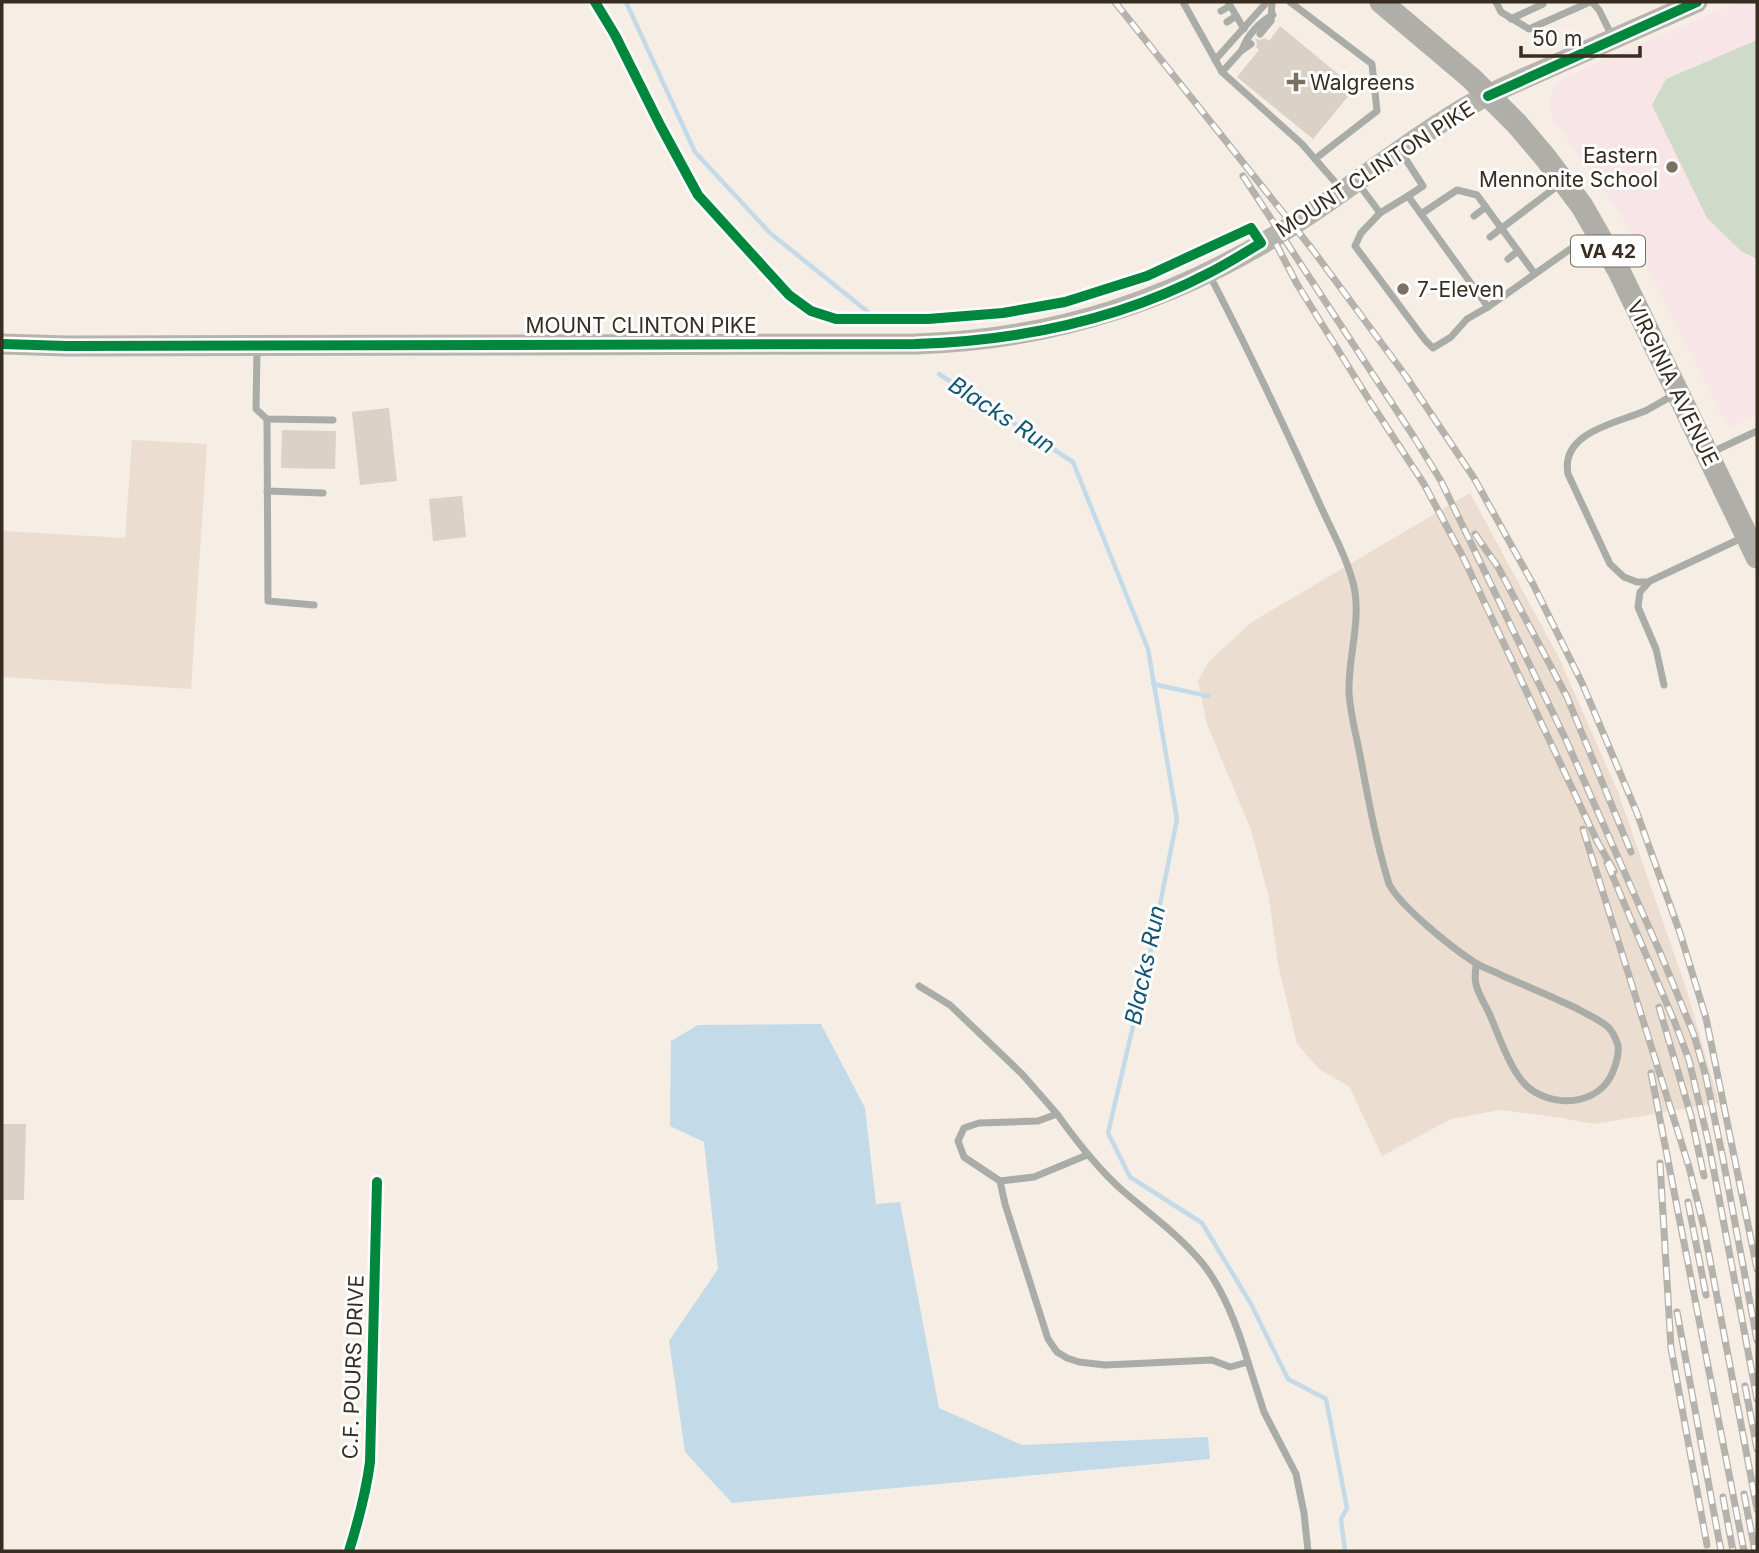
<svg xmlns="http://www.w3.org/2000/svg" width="1759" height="1553" viewBox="0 0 1759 1553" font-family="Inter,sans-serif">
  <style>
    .industrial { fill: #ebddd0 }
    .education { fill: #f7e5e7 }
    .green { fill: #cfdac8 }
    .water { fill: #c3dbe8 }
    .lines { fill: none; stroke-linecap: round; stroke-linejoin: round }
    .stream { stroke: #c3dbe8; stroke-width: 4.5 }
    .building { fill: #dad1c7 }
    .lane { stroke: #aaaca8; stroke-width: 7 }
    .street { stroke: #aaaca8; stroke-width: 14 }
    .secondary { stroke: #b5b5ae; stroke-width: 21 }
    .primary { stroke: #afaea8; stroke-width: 23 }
    .rail-casing { stroke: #b5b2ab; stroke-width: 7 }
    .rail { stroke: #fefefe; stroke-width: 4.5; stroke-dasharray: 13; stroke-linecap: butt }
    .cycleway-casing { stroke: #fefefe; stroke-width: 15 }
    .cycleway { stroke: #00873e; stroke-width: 10 }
    .poi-dot { fill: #7a7065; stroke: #fefefe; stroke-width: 2.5 }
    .labels { text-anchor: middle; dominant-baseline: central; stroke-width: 6; stroke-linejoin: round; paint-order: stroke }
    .shield { fill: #fefefe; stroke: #736c63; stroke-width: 2 }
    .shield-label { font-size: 19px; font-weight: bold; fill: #372d21 }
    .poi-label { font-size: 21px; fill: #372d21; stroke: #fefefe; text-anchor: start }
    .street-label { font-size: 21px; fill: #372d21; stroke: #fefefe }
    .water-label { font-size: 23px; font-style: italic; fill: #115674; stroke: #fefefe }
  </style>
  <rect width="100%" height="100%" fill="#f6ede4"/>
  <g class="industrial">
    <path d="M132 440 207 444 191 689 2 677V531L125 538Z"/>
    <path d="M1470 493 1559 658 1618 792 1687 991 1719 1103 1594 1124 1556 1117 1500 1110 1451 1119 1382 1156 1349 1086 1320 1070 1297 1044 1278 964 1269 898 1251 830 1207 724 1198 681 1209 661 1252 622Z"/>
  </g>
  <path class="education" d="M1738 2H1757V415L1729 428 1621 215 1553 119 1549 103 1555 86 1568 76Z"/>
  <path class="green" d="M1757 40V259L1741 251 1707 218 1652 105 1666 79Z"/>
  <path class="water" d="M821 1024 865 1108 876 1204 900 1202 939 1408 1022 1445 1208 1437 1210 1459 732 1503 685 1452 669 1341 718 1269 704 1142 670 1126 671 1041 698 1025Z"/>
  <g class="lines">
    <g class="stream">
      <path d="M626 2 695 152 770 233 868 312"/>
      <path d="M939 374 1073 462 1148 649 1177 819 1152 945 1108 1133 1130 1177 1202 1223 1251 1304 1288 1379 1326 1399 1347 1508 1341 1519 1345 1551"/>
      <path d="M1153 684 1208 696"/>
    </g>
  </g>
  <g class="building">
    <path d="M1280 26 1355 88 1313 139 1237 77 1259 50 1256 47 1257 44 1255 38 1260 40 1265 38 1269 41Z"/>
    <path d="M389 408 397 481 360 485 352 412Z"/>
    <path d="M282 430 336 431 335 469 281 468Z"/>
    <path d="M462 496 466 537 433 541 429 499Z"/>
    <path d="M2 1124H26L24 1200H2Z"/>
  </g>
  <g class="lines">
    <g class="lane">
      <path d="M1183 2 1222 72 1302 144 1341 189"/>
      <path d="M1228 2 1244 29"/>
      <path d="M1290 2 1372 64 1377 111 1315 159"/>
      <path d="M1496 2 1501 12 1529 29 1590 2"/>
      <path d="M1592 2 1599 10 1613 38"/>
      <path d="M1221 11 1230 6"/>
      <path d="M1511 19 1543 4"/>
      <path d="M1227 22 1236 16"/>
      <path d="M1260 34 1271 21 1272 2"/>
      <path d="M1242 50C1247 36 1259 22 1273 15"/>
      <path d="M1215 60 1267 2"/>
      <path d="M1222 72 1242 50 1251 44"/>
      <path d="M1401 152 1423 186 1408 196"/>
      <path d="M1357 182 1380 213 1408 196 1421 214"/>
      <path d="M1380 213 1361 233 1355 246 1425 340 1433 348 1451 337 1467 319 1488 307"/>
      <path d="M1474 216 1486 207"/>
      <path d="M1490 237 1560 184"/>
      <path d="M1508 259 1518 251"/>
      <path d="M1209 274C1247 347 1283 423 1317 498 1329 526 1350 562 1355 592 1360 625 1348 659 1349 692 1350 713 1356 734 1360 755 1368 798 1376 842 1389 884 1401 907 1451 947 1474 962 1483 968 1494 971 1503 976 1527 986 1552 997 1576 1008 1586 1014 1599 1019 1608 1027 1612 1031 1616 1039 1618 1045 1619 1052 1617 1060 1615 1066 1604 1103 1562 1109 1533 1091 1512 1078 1499 1035 1489 1013 1485 1004 1478 994 1476 984 1474 978 1476 970 1476 963"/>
      <path d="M1535 274 1477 195 1457 190 1421 214 1488 307 1593 233"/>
      <path d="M257 350 256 409 267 419 333 420"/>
      <path d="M267 419 268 601 314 605"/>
      <path d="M1710 453 1757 431"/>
      <path d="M267 491 323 493"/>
      <path d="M1648 582H1637L1624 577 1610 564 1568 474C1560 432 1617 423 1645 411 1655 406 1664 400 1674 395"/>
      <path d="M1664 685 1656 649 1638 607 1640 592 1650 581 1744 537"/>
      <path d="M919 986 950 1005 1022 1074 1057 1114"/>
      <path d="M1087 1155 1034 1177 1000 1181 1005 1204 1048 1339 1057 1352 1067 1358 1079 1362 1105 1365 1212 1360 1230 1367 1248 1362 1264 1412 1296 1474 1304 1513 1308 1551"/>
      <path d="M1000 1181 964 1157 958 1141 964 1128 979 1123 1038 1121 1057 1114C1077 1142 1097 1168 1123 1191 1151 1215 1180 1236 1203 1264 1225 1292 1238 1328 1248 1362"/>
    </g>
    <path class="street" d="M349 1551C358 1522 366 1493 370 1462L377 1182"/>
    <path class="secondary" d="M2 344 67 346 915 344C1056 340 1181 298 1299 221 1358 183 1413 137 1475 102 1502 87 1533 75 1561 62 1607 42 1652 22 1697 2"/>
    <path class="primary" d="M1381 2 1471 78 1517 124 1545 157 1582 206 1619 271 1757 557"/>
    <g class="rail-casing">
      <g id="rail">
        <path d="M1115 2 1312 249 1405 375 1474 478 1534 586 1582 683 1637 813 1680 933 1706 1018 1757 1269"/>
        <path d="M1243 176 1414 437 1441 481 1566 740 1662 957 1694 1035 1706 1077 1723 1159 1757 1340"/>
        <path d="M1276 244 1297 284 1371 403 1424 484 1463 557 1597 841 1614 871"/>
        <path d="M1475 534 1498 567 1567 697 1631 852"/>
        <path d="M1583 829 1689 1167 1704 1228 1757 1509"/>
        <path d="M1607 863 1675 1023 1689 1060 1709 1145 1757 1399"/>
        <path d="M1659 1007 1691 1116 1704 1176"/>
        <path d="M1651 1073 1744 1551"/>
        <path d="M1660 1163 1671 1348 1707 1545"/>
        <path d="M1688 1202 1706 1295"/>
        <path d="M1677 1312 1721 1551"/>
        <path d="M1745 1386 1757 1449"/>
        <path d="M1744 1494 1755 1551"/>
        <path d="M1723 1497 1733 1551"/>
      </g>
    </g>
    <use href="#rail" class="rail"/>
    <g class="cycleway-casing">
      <g id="cycleway">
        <path d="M1488 96 1697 2"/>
        <path d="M2 344 67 346 915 344C1016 341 1119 320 1209 273 1227 264 1244 253 1261 243L1251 228 1147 276 1065 302 1003 313 928 319H836L811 311 789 295 698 195 660 125 615 35 595 2"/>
        <path d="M349 1551C358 1522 366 1493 370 1462L377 1182"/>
      </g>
    </g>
    <use href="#cycleway" class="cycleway"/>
  </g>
  <g class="poi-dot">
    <path d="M1292.5 71.5h7v7h7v7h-7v7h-7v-7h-7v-7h7z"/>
    <circle cx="1672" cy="167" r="7"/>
    <circle cx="1403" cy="289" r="7"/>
  </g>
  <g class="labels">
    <rect class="shield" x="1571" y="235.5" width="74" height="31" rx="5"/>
    <g class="shield-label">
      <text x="1608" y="251">VA 42</text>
    </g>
    <g class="poi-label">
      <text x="1310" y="82">Walgreens</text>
      <text x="1658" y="155" text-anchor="end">Eastern<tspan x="1658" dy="24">Mennonite School</tspan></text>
      <text x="1417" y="289">7-Eleven</text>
    </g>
    <g class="street-label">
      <text transform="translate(1375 169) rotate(-33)">MOUNT CLINTON PIKE</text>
      <text x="641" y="325">MOUNT CLINTON PIKE</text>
      <text transform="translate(1673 383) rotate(64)">VIRGINIA AVENUE</text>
      <text transform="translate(353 1367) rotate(-88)">C.F. POURS DRIVE</text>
    </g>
    <g class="water-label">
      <text transform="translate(1002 415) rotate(33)">Blacks Run</text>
      <text transform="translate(1145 965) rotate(-78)">Blacks Run</text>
    </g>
  </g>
  <rect width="1759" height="1553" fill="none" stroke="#372d21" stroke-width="7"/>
  <path d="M1521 46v10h119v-10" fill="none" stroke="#372d21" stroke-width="3.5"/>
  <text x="1532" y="46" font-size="21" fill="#372d21" stroke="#fefefe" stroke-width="5" paint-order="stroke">50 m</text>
</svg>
